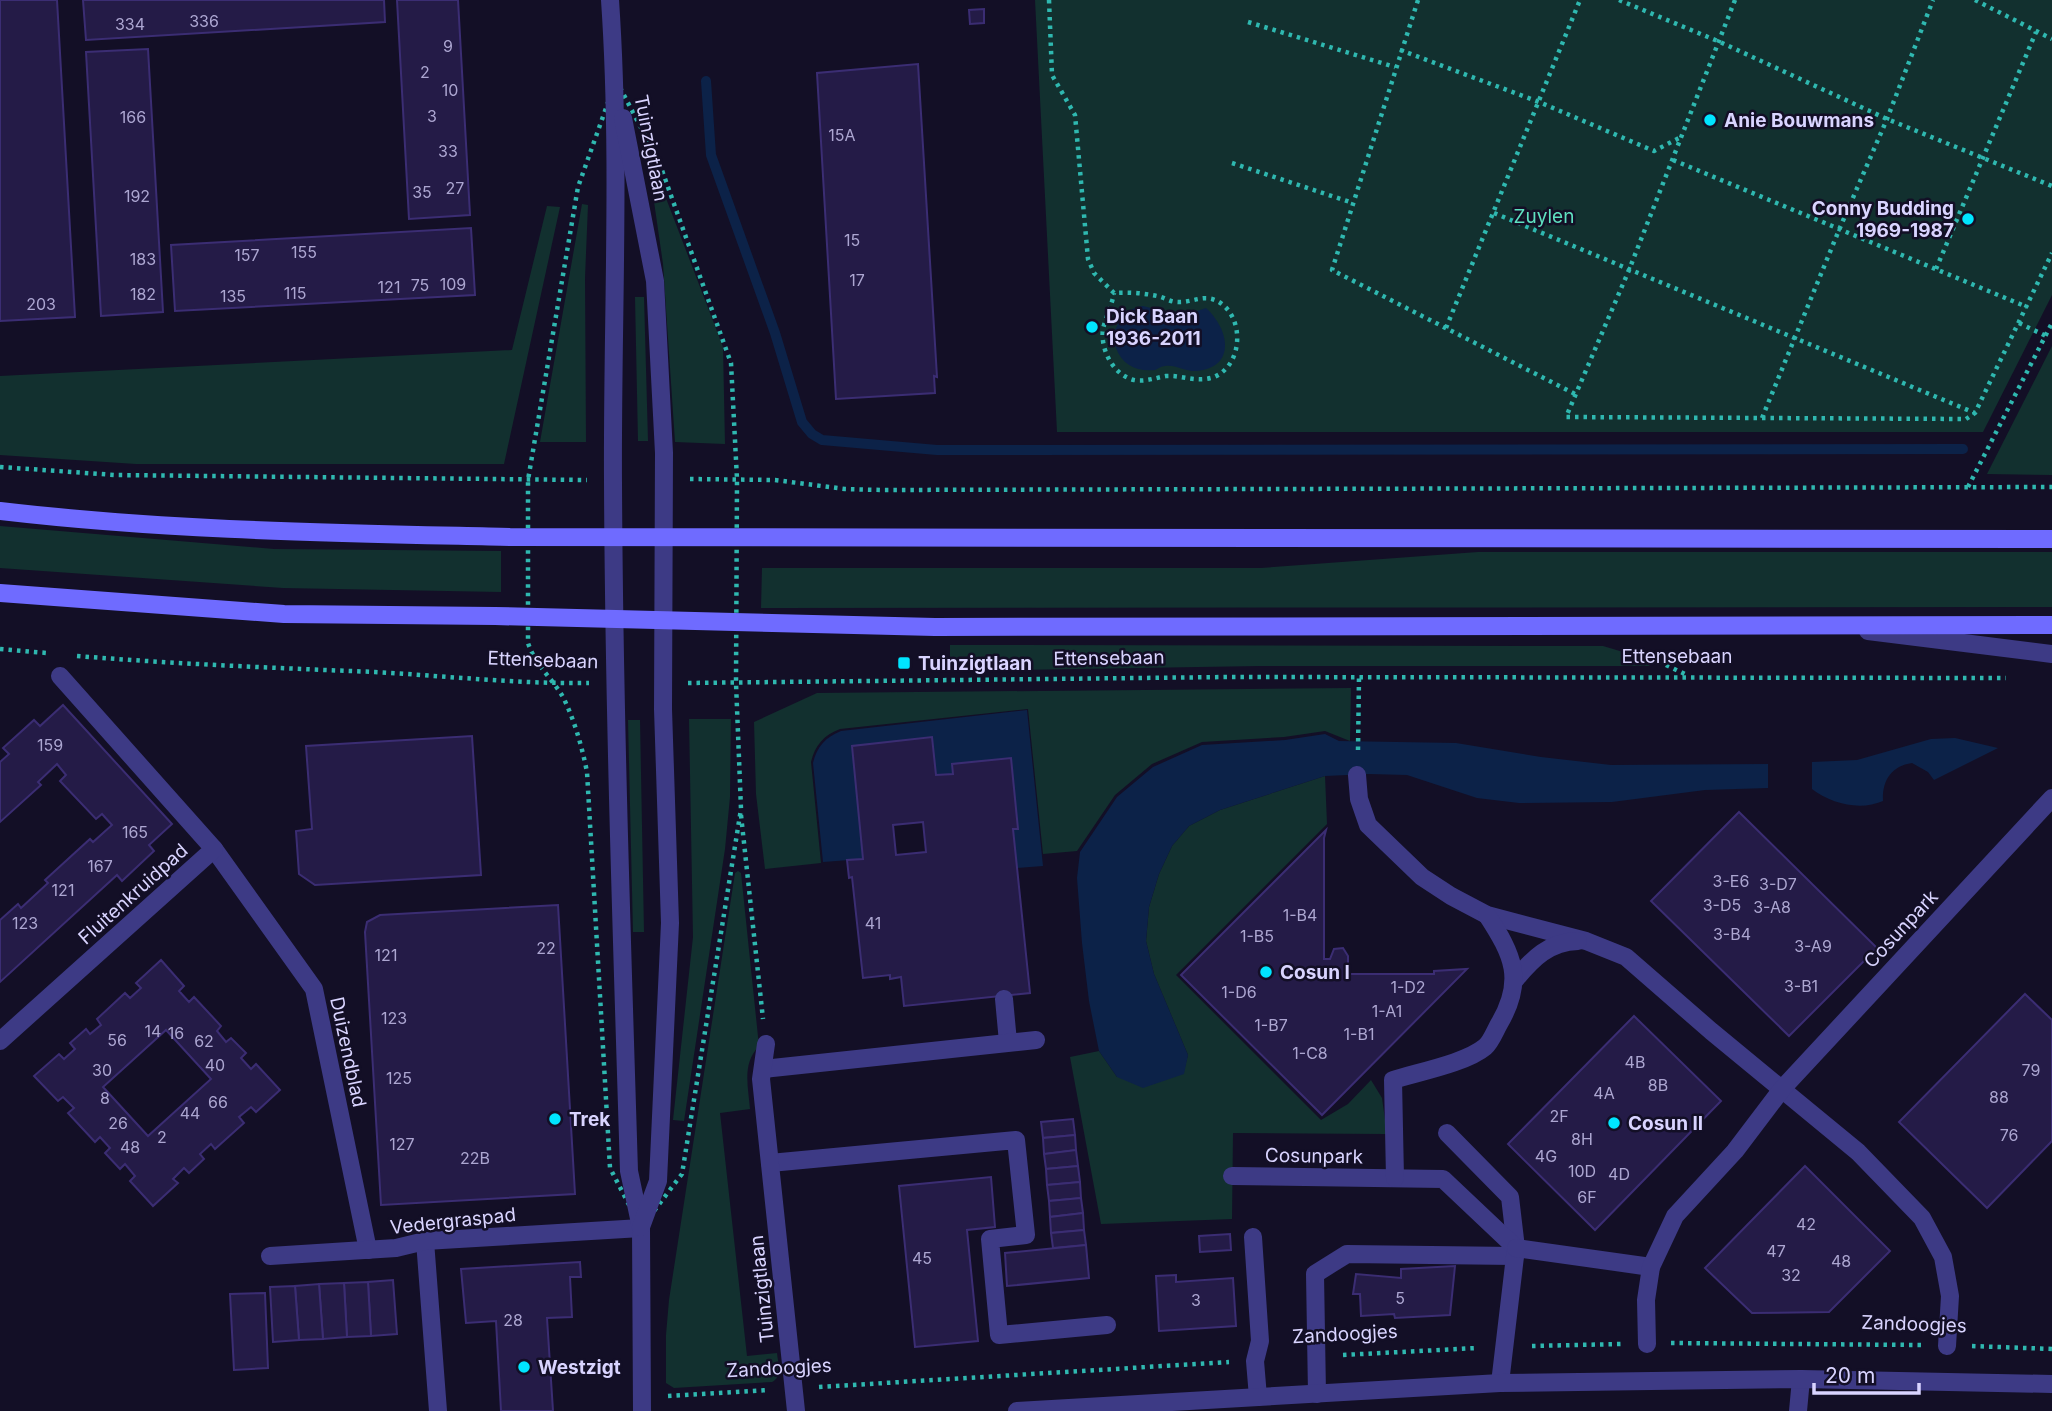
<svg xmlns="http://www.w3.org/2000/svg" width="2052" height="1411" viewBox="0 0 2052 1411" font-family="Inter,sans-serif">
  <style>
    .green { fill: #12302f }
    .water { fill: #0c2248 }
    .lines { fill: none; stroke-linecap: round; stroke-linejoin: round }
    .stream { stroke: #0c2248; stroke-width: 10 }
    .building { fill: #241b47; stroke: #3b2d73; stroke-width: 2; fill-rule: evenodd }
    .path { stroke: #2fb8b0; stroke-width: 4.5; stroke-dasharray: 3.5 5; stroke-linecap: butt }
    .service { stroke: #3d3a85; stroke-width: 18 }
    .minor { stroke: #3d3a85; stroke-width: 18 }
    .tertiary { stroke: #3d3a85; stroke-width: 18 }
    .secondary { stroke: #6f6bff; stroke-width: 18 }
    .poi-dot { fill: #00e5ff; stroke: #130f26; stroke-width: 2.5 }
    .labels { text-anchor: middle; dominant-baseline: central; stroke-width: 5; stroke-linejoin: round; paint-order: stroke }
    .number-label { font-size: 16px; fill: #aca6d1 }
    .poi-label { font-size: 19px; font-weight: bold; fill: #d9d4ff; stroke: #130f26; text-anchor: start }
    .street-label { font-size: 19px; fill: #d9d4ff; stroke: #130f26 }
    .park-label { font-size: 19px; fill: #5fe0c0; stroke: #130f26 }
  </style>
  <rect width="100%" height="100%" fill="#130f26"/>
  <g class="green">
    <path d="M1035 0H2052V295L1983 432H1057Z"/>
    <path d="M646 146 723 347 725 444 675 442 663 264Z"/>
    <path d="M582 204 588 205 585 278 586 442H540Z"/>
    <path d="M547 206 560 207 504 464H136L0 455V376L512 350Z"/>
    <path d="M635 297H644L648 441H638Z"/>
    <path d="M2052 346V475L1987 474Z"/>
    <path d="M0 526 274 549 501 551V592L283 588 0 568Z"/>
    <path d="M1478 552H2052V607L761 608 762 568H1261Z"/>
    <path d="M950 645 1603 646 1650 660 1651 664 1649 666H1260L950 671Z"/>
    <path d="M1351 688 1350 741 1325 731 1284 737 1202 742 1152 764 1115 795 1077 851 1043 854 1028 709 840 729C824 735 815 745 811 762L821 863 765 869 756 794 754 722 817 693Z"/>
    <path d="M689 719H731L730 797 725 849 684 1121 673 1120 693 937Z"/>
    <path d="M628 720H640L644 932H633Z"/>
    <path d="M1325 776 1327 824 1176 975 1321 1120 1348 1104 1371 1080 1382 1098 1387 1134 1233 1133 1232 1219 1101 1224 1070 1057 1099 1051 1117 1077 1183 1074 1188 1055 1154 974 1146 941 1149 907 1159 874 1172 846 1189 826 1220 810Z"/>
    <path d="M738 871 741 873 759 1046C742 1064 748 1085 750 1109L720 1113 747 1356 777 1353C778 1364 783 1376 772 1382L674 1388 666 1383V1335L669 1300 735 873Z"/>
  </g>
  <g class="water">
    <path d="M1143 306 1155 309 1174 319 1206 308C1229 329 1237 367 1197 371 1186 372 1175 364 1165 366 1161 366 1158 369 1155 370 1137 372 1122 365 1116 348 1113 341 1112 336 1116 328 1122 315 1129 308 1143 306Z"/>
    <path d="M1027 710 1043 866 1017 868 1006 759 952 764 953 774 932 775 927 738 852 746 863 859 823 862 813 763C817 746 826 737 841 731Z"/>
    <path d="M1325 734 1339 741 1456 743 1541 757 1611 765 1768 764V788L1705 790 1612 802 1519 803 1477 798 1407 775 1369 774 1325 776 1220 810 1189 826 1172 846 1159 874 1149 907 1146 941 1154 974 1188 1055 1184 1074 1143 1088 1117 1077 1099 1051 1089 1001 1082 943 1077 878 1080 852 1117 797 1153 767 1202 745 1285 740Z"/>
    <path d="M1955 738 1998 748 1934 780 1928 772 1912 763C1891 766 1882 781 1883 801 1860 811 1832 804 1812 789V762L1857 760 1931 739Z"/>
  </g>
  <g class="lines">
    <path class="stream" d="M706 81 711 155 775 333 802 422 812 434 822 440 937 450 1963 449"/>
  </g>
  <g class="building">
    <path d="M0 0H57L75 317 0 321Z"/>
    <path d="M83 0H384L385 22 86 40Z"/>
    <path d="M397 0H458L470 215 409 219Z"/>
    <path d="M984 9V23L970 24 969 10Z"/>
    <path d="M148 49 163 312 101 316 86 52Z"/>
    <path d="M918 64 937 377 934 376 935 393 836 399 817 73Z"/>
    <path d="M471 228 475 295 175 311 171 245Z"/>
    <path d="M63 705 172 824 149 845 154 851 122 881 117 875 0 982V920L18 904 21 908 48 883 45 880 90 839 93 842 112 825 102 814 96 819 60 781 66 775 57 764 38 782 41 785 0 822V762L9 754 3 748 34 720 40 726Z"/>
    <path d="M472 736 481 875 315 885 299 874 296 831 312 829 306 746Z"/>
    <path d="M932 737 936 775 953 774 952 764 1011 758 1018 829H1013L1030 993 904 1006 901 977 890 979V975L863 978 852 877 849 878 847 860 863 859 852 746ZM923 822 926 852 896 855 893 825Z"/>
    <path d="M1739 812 1877 948 1789 1036 1651 901Z"/>
    <path d="M1326 830 1324 838V959H1330L1334 949 1343 948 1348 956V974H1434V971L1467 969 1322 1115 1181 975Z"/>
    <path d="M558 905 575 1194 381 1205 365 932 367 922 380 915Z"/>
    <path d="M161 960 184 986 179 991 189 1002 194 997 221 1026 217 1031 226 1042 231 1038 246 1053 241 1058 251 1069 256 1064 280 1090 256 1112 251 1107 239 1117 244 1123 215 1149 211 1144 200 1154 204 1159 189 1173 184 1168 173 1179 178 1183 153 1206 130 1181 135 1176 125 1164 120 1169 105 1153 110 1148 100 1137 95 1142 68 1113 74 1108 63 1097 58 1101 34 1076 59 1054 64 1059 75 1049 70 1043 86 1029 90 1034 101 1025 97 1019 125 993 130 998 141 988 136 983ZM166 1030 211 1079 148 1136 103 1087Z"/>
    <path d="M2025 994 2052 1020V1141L1987 1208 1899 1122Z"/>
    <path d="M1634 1016 1721 1101 1595 1230 1508 1144Z"/>
    <path d="M1073 1119 1075 1135 1043 1138 1041 1122Z"/>
    <path d="M1075 1135 1076 1150 1044 1154 1043 1138Z"/>
    <path d="M1076 1150 1078 1166 1046 1169 1044 1154Z"/>
    <path d="M1078 1166 1080 1182 1047 1185 1046 1169Z"/>
    <path d="M1805 1166 1890 1251 1829 1312 1752 1313 1705 1268Z"/>
    <path d="M991 1177 995 1227 967 1230 978 1341 915 1347 899 1186Z"/>
    <path d="M1080 1182 1081 1198 1049 1201 1047 1185Z"/>
    <path d="M1081 1198 1083 1213 1050 1217 1049 1201Z"/>
    <path d="M1083 1213 1084 1230 1051 1233 1050 1217Z"/>
    <path d="M1084 1230 1086 1245 1053 1248 1051 1233Z"/>
    <path d="M1230 1234 1231 1250 1200 1252 1199 1236Z"/>
    <path d="M1086 1245 1089 1278 1007 1286 1005 1253Z"/>
    <path d="M580 1262 581 1277H570L572 1317 547 1318 553 1411H501L496 1321 466 1323 461 1269Z"/>
    <path d="M1455 1266 1450 1315 1395 1318 1394 1314 1361 1316 1360 1294H1353L1356 1274 1401 1278V1269Z"/>
    <path d="M1176 1275V1282L1233 1278 1236 1326 1159 1331 1156 1276Z"/>
    <path d="M393 1280 397 1334 371 1336 368 1282Z"/>
    <path d="M368 1282 371 1336 347 1337 344 1283Z"/>
    <path d="M344 1283 347 1337 323 1339 319 1284Z"/>
    <path d="M319 1284 323 1339 299 1340 295 1286Z"/>
    <path d="M295 1286 299 1340 273 1342 270 1287Z"/>
    <path d="M265 1293 268 1368 234 1370 230 1294Z"/>
  </g>
  <g class="lines">
    <g class="path">
      <path d="M1049 0 1052 75 1075 115 1088 259 1094 273 1114 293C1128 292 1143 293 1157 296 1164 297 1170 302 1177 302 1193 303 1204 293 1219 302 1245 318 1243 365 1214 377 1197 383 1182 375 1166 376 1155 378 1145 382 1134 380 1113 375 1100 349 1103 329 1106 316 1112 305 1114 293"/>
      <path d="M1418 0 1332 270 1577 395"/>
      <path d="M1619 0 1720 42 1887 119 2052 186"/>
      <path d="M1735 0 1629 270 1566 417 1966 419 1975 413 2052 253"/>
      <path d="M1975 0 2052 39"/>
      <path d="M1248 22 1395 67"/>
      <path d="M1400 50 1539 102 1654 151 1681 137"/>
      <path d="M616 80 659 162 731 363 737 479 736 683 741 809 682 1174 641 1228 610 1168 587 772C582 747 575 722 564 699 554 680 535 665 528 643V480L578 187Z"/>
      <path d="M1673 160 2027 307"/>
      <path d="M1232 163 1353 203"/>
      <path d="M1494 213 1975 413"/>
      <path d="M1936 269 2036 32"/>
      <path d="M2019 323 2046 336"/>
      <path d="M1446 328 1580 0"/>
      <path d="M1762 418 1839 230 1887 119 1933 0"/>
      <path d="M0 467 115 475 587 480"/>
      <path d="M690 479 775 480 845 489 881 490 2052 487"/>
      <path d="M1968 487 2052 323"/>
      <path d="M0 649 47 653"/>
      <path d="M1643 654 1689 676"/>
      <path d="M77 656C176 664 276 668 375 672 447 676 517 684 589 683"/>
      <path d="M688 683 1227 677 2006 678"/>
      <path d="M1358 750 1359 677"/>
      <path d="M741 815 763 1019"/>
      <path d="M1671 1343 1922 1345"/>
      <path d="M1532 1346 1621 1344"/>
      <path d="M1972 1346 2052 1349"/>
      <path d="M1343 1355 1477 1348"/>
      <path d="M819 1387 1229 1362"/>
      <path d="M668 1396 768 1390"/>
    </g>
    <g class="service">
      <path d="M1868 631 2052 654"/>
      <path d="M1004 999 1008 1042"/>
      <path d="M763 1069 1036 1040"/>
      <path d="M1447 1133 1510 1197 1516 1248"/>
      <path d="M770 1163 1016 1140 1026 1235 990 1239 999 1335 1107 1325"/>
      <path d="M1253 1237 1260 1341 1255 1361 1258 1397"/>
      <path d="M1317 1394 1315 1274 1347 1254 1515 1256"/>
      <path d="M1798 1411 1801 1379"/>
    </g>
    <g class="minor">
      <path d="M1357 775 1359 799 1368 825 1422 877 1451 896 1487 915 1586 941 1626 957 1711 1031 1858 1152 1922 1218 1943 1257 1950 1296 1947 1346"/>
      <path d="M214 849 314 989 368 1250"/>
      <path d="M1515 980C1533 958 1549 942 1578 941"/>
      <path d="M0 1041 214 849 60 676"/>
      <path d="M766 1044 761 1079 796 1411"/>
      <path d="M1232 1176 1443 1179 1516 1248 1500 1383"/>
      <path d="M1395 1178 1393 1080C1418 1072 1466 1063 1485 1047 1491 1042 1495 1031 1499 1024 1525 980 1513 955 1487 915"/>
      <path d="M425 1241 438 1411"/>
      <path d="M1516 1248 1651 1267"/>
      <path d="M270 1256 396 1248 425 1241 641 1228"/>
      <path d="M1647 1344 1646 1300 1651 1267 1675 1216 1735 1151 1782 1089 2052 798"/>
      <path d="M1017 1411 1500 1383 1801 1379 2052 1384"/>
    </g>
    <g class="tertiary">
      <path d="M610 0C621 160 612 322 613 482 614 712 622 942 629 1171L641 1228 642 1411"/>
      <path d="M623 118 655 281 664 453 663 709 670 923 658 1181 641 1227"/>
    </g>
    <g class="secondary">
      <path d="M0 511C169 531 340 533 510 537L2052 539"/>
      <path d="M0 593 284 614 495 616 935 627 2052 625"/>
    </g>
  </g>
  <g class="poi-dot">
    <circle cx="1710" cy="120" r="7"/>
    <circle cx="1968" cy="219" r="7"/>
    <circle cx="1092" cy="327" r="7"/>
    <rect x="897" y="656" width="14" height="14" rx="3.5"/>
    <circle cx="1266" cy="972" r="7"/>
    <circle cx="555" cy="1119" r="7"/>
    <circle cx="1614" cy="1123" r="7"/>
    <circle cx="524" cy="1367" r="7"/>
  </g>
  <g class="labels">
    <g class="number-label">
      <text x="204" y="21">336</text>
      <text x="130" y="24">334</text>
      <text x="448" y="46">9</text>
      <text x="425" y="72">2</text>
      <text x="450" y="90">10</text>
      <text x="432" y="116">3</text>
      <text x="133" y="117">166</text>
      <text x="842" y="135">15A</text>
      <text x="448" y="151">33</text>
      <text x="455" y="188">27</text>
      <text x="422" y="192">35</text>
      <text x="137" y="196">192</text>
      <text x="852" y="240">15</text>
      <text x="304" y="252">155</text>
      <text x="247" y="255">157</text>
      <text x="143" y="259">183</text>
      <text x="857" y="280">17</text>
      <text x="453" y="284">109</text>
      <text x="420" y="285">75</text>
      <text x="389" y="287">121</text>
      <text x="295" y="293">115</text>
      <text x="143" y="294">182</text>
      <text x="233" y="296">135</text>
      <text x="41" y="304">203</text>
      <text x="50" y="745">159</text>
      <text x="135" y="832">165</text>
      <text x="100" y="866">167</text>
      <text x="1731" y="881">3-E6</text>
      <text x="1778" y="884">3-D7</text>
      <text x="63" y="890">121</text>
      <text x="1722" y="905">3-D5</text>
      <text x="1772" y="907">3-A8</text>
      <text x="1300" y="915">1-B4</text>
      <text x="25" y="923">123</text>
      <text x="873" y="923">41</text>
      <text x="1732" y="934">3-B4</text>
      <text x="1257" y="936">1-B5</text>
      <text x="1813" y="946">3-A9</text>
      <text x="546" y="948">22</text>
      <text x="386" y="955">121</text>
      <text x="1801" y="986">3-B1</text>
      <text x="1408" y="987">1-D2</text>
      <text x="1239" y="992">1-D6</text>
      <text x="1387" y="1011">1-A1</text>
      <text x="394" y="1018">123</text>
      <text x="1271" y="1025">1-B7</text>
      <text x="153" y="1031">14</text>
      <text x="176" y="1033">16</text>
      <text x="1359" y="1034">1-B1</text>
      <text x="117" y="1040">56</text>
      <text x="204" y="1041">62</text>
      <text x="1310" y="1053">1-C8</text>
      <text x="1635" y="1062">4B</text>
      <text x="215" y="1065">40</text>
      <text x="102" y="1070">30</text>
      <text x="2031" y="1070">79</text>
      <text x="399" y="1078">125</text>
      <text x="1658" y="1085">8B</text>
      <text x="1604" y="1093">4A</text>
      <text x="1999" y="1097">88</text>
      <text x="105" y="1098">8</text>
      <text x="218" y="1102">66</text>
      <text x="190" y="1113">44</text>
      <text x="1559" y="1116">2F</text>
      <text x="118" y="1123">26</text>
      <text x="2009" y="1135">76</text>
      <text x="162" y="1137">2</text>
      <text x="1582" y="1139">8H</text>
      <text x="402" y="1144">127</text>
      <text x="130" y="1147">48</text>
      <text x="1546" y="1156">4G</text>
      <text x="475" y="1158">22B</text>
      <text x="1582" y="1171">10D</text>
      <text x="1619" y="1174">4D</text>
      <text x="1587" y="1197">6F</text>
      <text x="1806" y="1224">42</text>
      <text x="1776" y="1251">47</text>
      <text x="922" y="1258">45</text>
      <text x="1841" y="1261">48</text>
      <text x="1791" y="1275">32</text>
      <text x="1400" y="1298">5</text>
      <text x="1196" y="1300">3</text>
      <text x="513" y="1320">28</text>
    </g>
    <g class="poi-label">
      <text x="1724" y="120">Anie Bouwmans</text>
      <text x="1954" y="208" text-anchor="end">Conny Budding<tspan x="1954" dy="22">1969-1987</tspan></text>
      <text x="1106" y="316">Dick Baan<tspan x="1106" dy="22">1936-2011</tspan></text>
      <text x="918" y="663">Tuinzigtlaan</text>
      <text x="1280" y="972">Cosun I</text>
      <text x="569" y="1119">Trek</text>
      <text x="1628" y="1123">Cosun II</text>
      <text x="538" y="1367">Westzigt</text>
    </g>
    <g class="street-label">
      <text transform="translate(651 148) rotate(79)">Tuinzigtlaan</text>
      <text x="1677" y="656">Ettensebaan</text>
      <text transform="translate(1109 658) rotate(-1)">Ettensebaan</text>
      <text transform="translate(543 660) rotate(2)">Ettensebaan</text>
      <text transform="translate(133 894) rotate(-42)">Fluitenkruidpad</text>
      <text transform="translate(1901 929) rotate(-47)">Cosunpark</text>
      <text transform="translate(348 1052) rotate(78)">Duizendblad</text>
      <text transform="translate(1314 1156) rotate(1)">Cosunpark</text>
      <text transform="translate(453 1221) rotate(-6)">Vedergraspad</text>
      <text transform="translate(762 1289) rotate(-96)">Tuinzigtlaan</text>
      <text transform="translate(1914 1324) rotate(2)">Zandoogjes</text>
      <text transform="translate(1345 1334) rotate(-3)">Zandoogjes</text>
      <text transform="translate(779 1368) rotate(-3)">Zandoogjes</text>
    </g>
    <g class="park-label">
      <text x="1544" y="216">Zuylen</text>
    </g>
  </g>
  <path d="M1814 1383v10h105v-10" fill="none" stroke="#d9d4ff" stroke-width="3.5"/>
  <text x="1825" y="1383" font-size="21" fill="#d9d4ff" stroke="#130f26" stroke-width="5" paint-order="stroke">20 m</text>
</svg>
